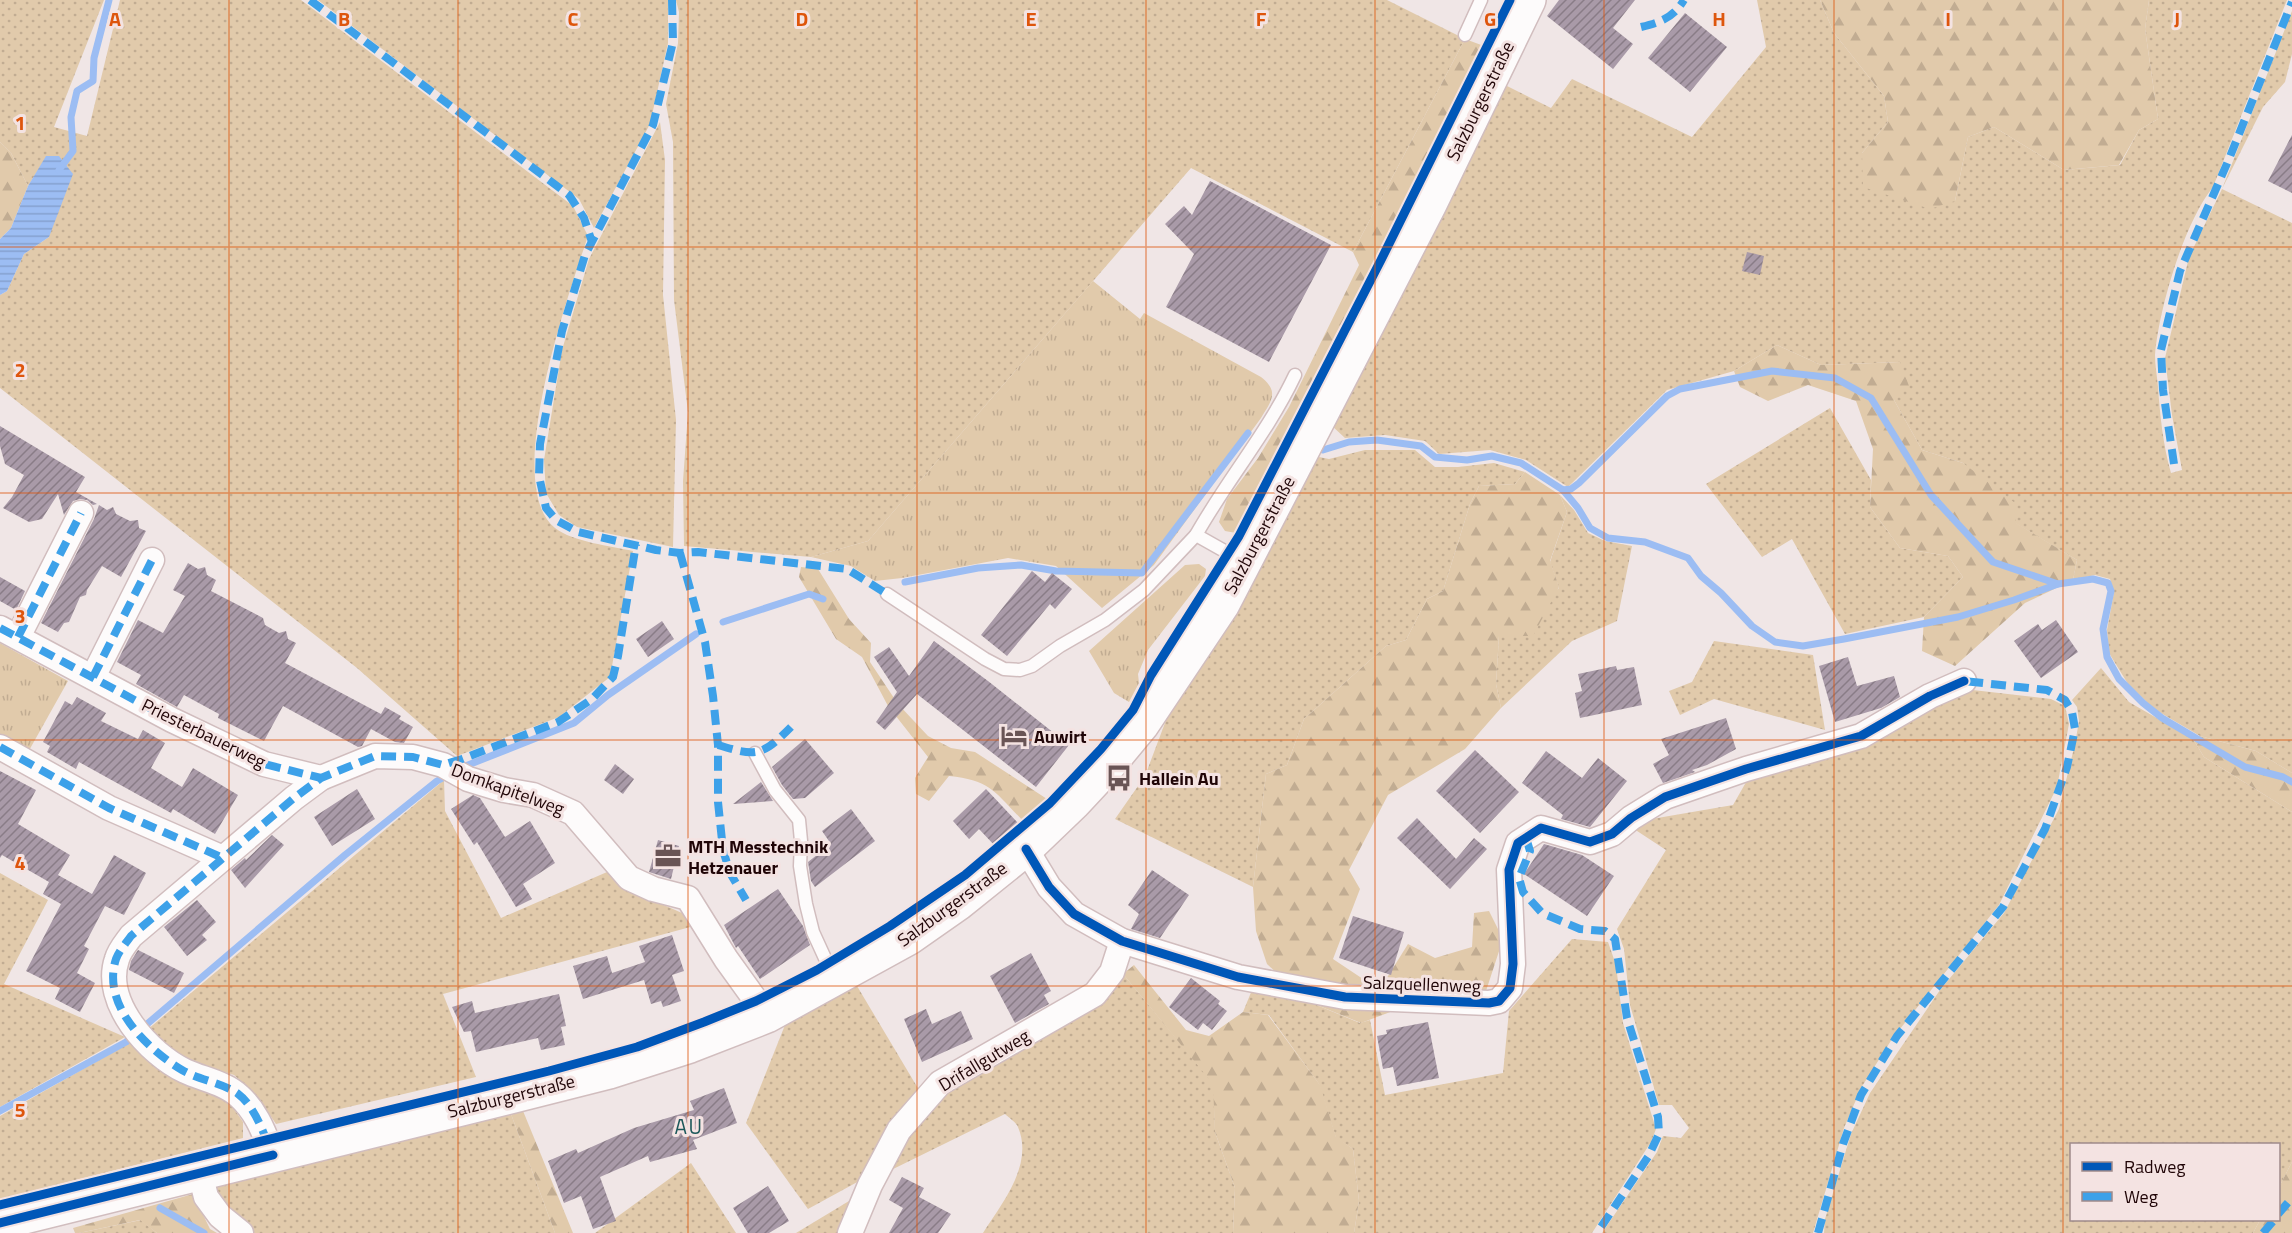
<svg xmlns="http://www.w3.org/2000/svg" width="2292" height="1233" viewBox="0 0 2292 1233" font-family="'Titillium Web',sans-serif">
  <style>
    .grass { fill: url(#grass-dots) }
    .forest { fill: url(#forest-firs) }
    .park { fill: url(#park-tufts) }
    .water { fill: url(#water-rules) }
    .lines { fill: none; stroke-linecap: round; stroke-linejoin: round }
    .stream { stroke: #9cbdf3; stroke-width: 7 }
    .building { fill: url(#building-hatch) }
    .service-casing { stroke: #d1bdbe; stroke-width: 15 }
    .minor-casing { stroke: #d1bdbe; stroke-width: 27 }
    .primary-casing { stroke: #d1bdbe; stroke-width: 36 }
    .service { stroke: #fdfbfb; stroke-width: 12 }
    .minor { stroke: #fdfbfb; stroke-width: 24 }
    .primary { stroke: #fdfbfb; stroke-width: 33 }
    .quiet { stroke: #3da1e9; stroke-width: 8; stroke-dasharray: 15 8; stroke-linecap: butt }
    .cycleway-casing { stroke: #f4e3e2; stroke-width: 13 }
    .cycleway { stroke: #0057b8; stroke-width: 9 }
    .grid { fill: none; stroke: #de550c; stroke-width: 1.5; stroke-opacity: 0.55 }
    .labels { text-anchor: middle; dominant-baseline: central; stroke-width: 6; stroke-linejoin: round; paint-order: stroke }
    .street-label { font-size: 18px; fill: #200507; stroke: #f4e3e2 }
    .poi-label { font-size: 18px; font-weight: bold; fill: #200507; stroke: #f4e3e2; text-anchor: start }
    .quarter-label { font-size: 21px; letter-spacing: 1.5px; fill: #1c585a; stroke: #f4e3e2 }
    .grid-label { font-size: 20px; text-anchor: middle; font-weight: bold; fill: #de550c; stroke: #f4e3e2; stroke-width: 6; stroke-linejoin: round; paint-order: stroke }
  </style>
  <defs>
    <pattern id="grass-dots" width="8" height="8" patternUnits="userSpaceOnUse" patternTransform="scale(1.5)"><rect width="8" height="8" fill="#e1caab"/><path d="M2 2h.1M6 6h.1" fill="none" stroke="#c1ac92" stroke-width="1.8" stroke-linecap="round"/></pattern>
    <pattern id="forest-firs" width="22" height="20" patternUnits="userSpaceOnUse" patternTransform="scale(1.5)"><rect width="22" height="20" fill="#e1caab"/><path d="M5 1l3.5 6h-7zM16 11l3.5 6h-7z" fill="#c1ac92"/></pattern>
    <pattern id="park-tufts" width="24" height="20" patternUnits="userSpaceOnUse" patternTransform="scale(1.5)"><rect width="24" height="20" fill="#e1caab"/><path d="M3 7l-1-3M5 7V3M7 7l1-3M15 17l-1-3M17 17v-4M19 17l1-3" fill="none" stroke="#c1ac92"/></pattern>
    <pattern id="water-rules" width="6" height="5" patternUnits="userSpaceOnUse" patternTransform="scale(1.5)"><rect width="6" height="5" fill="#9cbdf3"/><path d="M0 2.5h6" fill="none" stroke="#86a1cf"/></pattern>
    <pattern id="building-hatch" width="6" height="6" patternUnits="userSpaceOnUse" patternTransform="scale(1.5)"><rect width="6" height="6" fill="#a99aa8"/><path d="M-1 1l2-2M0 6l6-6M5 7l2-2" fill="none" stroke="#897c87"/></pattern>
  </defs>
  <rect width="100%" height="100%" fill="#f0e6e6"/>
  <g class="grass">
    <path d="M0 0H104L54 127 87 136 120 0H301L573 206 588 236C569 293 501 485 555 528 573 542 611 546 633 551L610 677 559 717 457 756 357 668 0 388V295L7 291 24 254 49 237 47 156 28 186 11 153 0 142Z"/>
    <path d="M318 0H668V43L650 124 594 228 579 199Z"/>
    <path d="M676 0H1387L1465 39 1353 252 1191 168 868 541 811 557 684 546 683 481 688 412 674 300 673 142 666 104 678 43 679 12Z"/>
    <path d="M1757 0H1820L1834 33 1884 96 1888 122 1862 153 1955 201 1968 137 1994 127 2064 170 2120 165 2139 130 2158 119 2145 29 2149 0H2287L2213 187C2184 223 2159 308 2155 355 2155 365 2157 376 2158 387 2160 415 2163 445 2171 473L2182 470 2172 415 2165 358 2189 257 2222 189 2292 11V54L2285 82 2263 107 2222 189 2292 223V773L2256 751 2200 736 2154 709 2128 684 2109 653 2107 630 2114 592 2110 579 2095 575 2073 580 2077 560 2015 523 1963 463 1922 450 1894 400 1900 362 1821 365 1777 345 1734 371 1667 390 1568 487 1526 460 1490 450 1439 454 1425 441 1385 435 1345 438 1331 425 1505 85 1551 108 1572 79 1692 137 1766 47Z"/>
    <path d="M660 122 665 160 663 295 676 420 673 547 577 527 559 515 546 493 544 460 562 350 589 259Z"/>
    <path d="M1830 408 1871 480 1870 507 1900 548 1948 556 1963 577 1924 617 1845 634 1792 539 1762 557 1706 484Z"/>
    <path d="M1365 450H1415L1435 467H1458L1494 463 1525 472 1515 484 1479 486 1470 504 1443 591 1427 599 1406 640 1386 646 1304 719 1287 765 1266 774 1253 887 1115 819 1145 776 1171 707 1314 456 1329 459Z"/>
    <path d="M1560 495 1574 510 1588 533 1605 541 1632 546 1617 621 1572 641 1501 708 1496 684 1499 636 1559 588 1550 562 1567 512Z"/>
    <path d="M1714 641 1813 655 1825 730 1714 699 1680 715 1669 691 1692 682Z"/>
    <path d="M2101 668 2129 702 2193 739 2204 757 2292 812V1162L2279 1187 2278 1144H2072V1220H2260L2253 1233H1824L1825 1219 1851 1134 1870 1093 1940 990 2004 913 2059 809 2075 744 2079 721 2077 707 2072 700Z"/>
    <path d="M1964 689 2051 699 2065 706 2069 724 2057 787 1999 905 1892 1039 1861 1088 1844 1128 1813 1233H1602L1657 1152 1663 1136 1681 1138 1689 1128 1672 1105H1659L1630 1005 1624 949 1617 929 1666 850 1631 827 1640 821 1733 805 1749 777Z"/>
    <path d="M444 780 445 811 501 918 614 869 632 891 682 913 694 926 443 994 476 1077 276 1124 256 1095 234 1075 184 1060 147 1030Z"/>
    <path d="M0 873 48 900 4 984 125 1037 0 1107Z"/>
    <path d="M1572 939 1608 942 1616 965 1623 1023 1656 1129 1651 1142 1592 1233H1354L1359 1201 1353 1149 1336 1138 1319 1084 1269 1015 1243 1012 1252 990 1307 1001 1360 1023 1370 1020 1385 1095 1503 1073 1509 1011Z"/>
    <path d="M1123 974 1214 1084 1215 1132 1235 1188 1233 1233H983C1002 1203 1034 1165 1018 1127 1016 1122 1009 1118 1005 1114L883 1174 893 1151 944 1090 966 1074 1105 1002Z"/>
    <path d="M857 986 922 1095 861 1180 808 1209 746 1123 785 1025Z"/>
    <path d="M131 1042 164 1072 230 1103 243 1122V1138L0 1199V1116Z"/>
    <path d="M511 1114 555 1233H249L229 1217 212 1184Z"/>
    <path d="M691 1163 736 1233H595Z"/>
    <path d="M854 1198 842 1233H796Z"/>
    <path d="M141 1220 157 1233H79Z"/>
  </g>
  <g class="forest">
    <path d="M1820 0H2149L2145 29 2158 119 2139 130 2119 165 2064 170 1994 127 1968 137 1955 201 1930 209 1863 187 1862 153 1888 122 1884 96 1834 33Z"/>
    <path d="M1465 39 1484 46 1236 533 1225 531 1219 522 1227 499 1258 458 1289 407 1359 265 1353 252Z"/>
    <path d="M0 142 11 153 28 186 11 228 0 239Z"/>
    <path d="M1777 345 1821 365 1900 362 1909 386 1894 400 1922 450 1963 463 2015 503 2016 523 2077 560 2073 580 2025 603 1955 666 1922 651 1924 617 1963 577 1948 556 1900 548 1870 507 1873 449 1856 401 1808 385 1768 401 1740 387 1734 371Z"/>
    <path d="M1525 472 1560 495 1567 512 1550 561 1559 587 1533 636H1499L1496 684 1501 708 1465 749 1388 795 1349 870 1360 889 1333 959 1366 981 1388 976 1408 944 1435 958 1472 947 1474 913 1489 911 1503 939 1486 991 1428 987 1393 1011 1361 1023 1307 1001 1267 964 1256 931 1253 887 1266 774 1287 765 1304 719 1386 646 1406 640 1427 599 1443 591 1470 504 1479 486 1515 484Z"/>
    <path d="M801 567 818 569 849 619 871 643 870 662 898 704 928 736 951 748 975 752 1047 799 1023 821C995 792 990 780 949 776L929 801 916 794 915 778 928 757 888 706 862 657 836 639 799 577Z"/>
    <path d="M2200 736 2256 751 2292 773V812L2204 757 2193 739Z"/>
    <path d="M1134 965 1186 1030 1209 1036 1243 1012 1268 1015 1320 1085 1336 1137 1353 1149 1359 1201 1354 1233H1233L1235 1188 1215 1132 1213 1084 1123 974Z"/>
    <path d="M521 1106 573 1233H555L511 1114Z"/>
    <path d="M2292 1162V1233H2253L2260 1220H2278L2279 1187Z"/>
    <path d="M193 1194 210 1229 217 1233H157L140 1220 79 1233H75L73 1228Z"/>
  </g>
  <g class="park">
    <path d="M1093 281 1140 319 1144 313 1261 377C1280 392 1271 401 1261 418L1154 565 1102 608 1056 566 1008 558 902 578 875 581 851 566 811 557 868 541Z"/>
    <path d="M1199 564 1206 569 1205 576 1148 650 1138 674 1139 683 1129 702 1114 693 1089 651 1185 565Z"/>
    <path d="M0 643 68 681 27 754 0 738Z"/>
  </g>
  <path class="water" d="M46 156H59L73 174 49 237 24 254 7 291 0 295V239L11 228 28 186Z"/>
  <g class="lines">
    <g class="stream">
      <path d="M59 170 73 151 71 117 77 91 93 81 94 58 109 0"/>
      <path d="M1323 450 1349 442 1377 440 1421 446 1435 457 1467 460 1492 456 1521 463 1563 490 1578 508 1590 528 1608 538 1645 542 1688 558 1701 576 1721 593 1752 626 1775 642 1803 646 1844 639 1958 617 2014 600 2058 584 2093 579 2108 583 2111 591 2103 629 2107 657 2119 679 2143 703 2162 718 2245 767 2283 777 2292 782"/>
      <path d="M1563 490 1571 489 1579 483 1667 396 1680 389 1772 371 1835 378 1871 398 1931 495 1993 562 2058 584"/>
      <path d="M905 582 978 568 1021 565 1056 571 1142 573 1248 433"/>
      <path d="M723 622 809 594 823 599"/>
      <path d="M463 767 574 723 608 695 696 634"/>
      <path d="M0 1111 126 1042 345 855 437 781 448 775"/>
      <path d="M160 1208 204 1233"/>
    </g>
  </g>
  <g class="building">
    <path d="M1559 0H1635L1613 28 1633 44 1613 69 1547 16Z"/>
    <path d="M1685 13 1727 47 1690 92 1648 58Z"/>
    <path d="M2292 135V193L2268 181Z"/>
    <path d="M1210 181 1331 245 1269 362 1166 307 1194 254 1165 224 1184 206 1192 215Z"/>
    <path d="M1747 252 1764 256 1760 275 1742 271Z"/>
    <path d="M0 426 85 477 76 492 97 504 93 505 87 500 80 499 73 501 64 515 58 494 42 519 29 522 3 508 12 497 24 475 5 464 0 446Z"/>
    <path d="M99 505 107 510 113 507 116 514 130 521 138 520 139 528 146 531 121 577 102 566 87 590 86 595 80 597 69 622 64 623 58 632 41 623 94 519Z"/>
    <path d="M188 563 198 569 205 567 207 575 216 580 211 591 263 618 265 625 279 633 286 631 288 639 296 643 285 663 381 714 385 707 401 716 399 719 413 727 404 743 395 742 371 729 362 746 358 747 283 706 264 741 218 718 219 714 184 695 177 707 136 684 141 675 117 662 138 620 163 633 185 596 173 590Z"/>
    <path d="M1032 571 1045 582 1052 573 1072 589 1055 609 1050 604 1007 656 981 635Z"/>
    <path d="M0 577 25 591 16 610 0 601Z"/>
    <path d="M2056 620 2078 652 2041 678 2014 641 2038 624 2042 630Z"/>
    <path d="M662 621 674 639 648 657 636 639Z"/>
    <path d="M934 641 988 681 1069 745 1036 787 917 694 885 730 876 722 897 692 874 657 889 647 909 676Z"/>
    <path d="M1848 657 1857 686 1894 676 1900 697 1881 708 1835 722 1819 666Z"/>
    <path d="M1616 666 1617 670 1634 667 1642 705 1580 718 1575 693 1582 691 1578 674Z"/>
    <path d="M77 697 106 713 101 721 138 739 143 730 165 743 151 768 182 787 193 768 238 795 215 834 173 809 171 813 79 762 76 769 47 752 50 746 43 742 65 701 72 705Z"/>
    <path d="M1726 718 1736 749 1707 765 1692 770 1695 772 1663 783 1653 764 1669 755 1661 739Z"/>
    <path d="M805 739 834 773 805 798 793 799 782 785 772 767Z"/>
    <path d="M1475 750 1519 792 1480 833 1436 791Z"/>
    <path d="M1546 751 1582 778 1598 758 1627 781 1590 827 1561 819 1563 815 1522 783Z"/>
    <path d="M615 764 634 779 623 794 604 780Z"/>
    <path d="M0 771 36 790 18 824 70 855 58 875 92 894 114 855 146 873 124 915 105 906 84 946 89 949 77 973 95 983 80 1012 55 999 60 988 26 971 61 904 43 894 49 882 2 855 0 858Z"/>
    <path d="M761 782 773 801 733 804Z"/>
    <path d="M357 789 375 819 332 846 314 817Z"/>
    <path d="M986 789 1019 824 996 847 979 829 969 839 953 821Z"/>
    <path d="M473 795 480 798 505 837 530 821 555 863 523 884 532 899 516 907 477 842 474 845 451 809Z"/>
    <path d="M851 809 875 841 815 887 811 881 808 862 831 844 822 831Z"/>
    <path d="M1417 818 1456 859 1474 838 1487 849 1450 889 1397 838Z"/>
    <path d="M272 835 284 845 245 888 231 870 245 858 246 860Z"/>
    <path d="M658 840 679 846 671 879 649 872Z"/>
    <path d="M1544 844 1582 855 1614 876 1587 916 1524 874Z"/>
    <path d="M1152 870 1189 895 1160 938 1131 929 1139 914 1128 905Z"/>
    <path d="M778 889 803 926 810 945 760 979 738 946 736 948 724 925Z"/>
    <path d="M197 900 216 922 202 935 207 940 187 956 164 927Z"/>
    <path d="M1353 916 1404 932 1391 975 1339 958Z"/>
    <path d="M672 935 684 971 672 975 681 1001 663 1007 661 1001 651 1004 644 980 583 999 573 966 607 956 612 973 645 962 639 946Z"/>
    <path d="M138 950 184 973 174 993 129 970 131 961Z"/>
    <path d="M1031 953 1051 991 1044 995 1049 1004 1015 1023 990 976Z"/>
    <path d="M1191 978 1220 1001 1218 1004 1227 1011 1212 1030 1203 1023 1198 1030 1169 1007Z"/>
    <path d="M559 994 566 1026 561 1027 565 1045 541 1050 538 1038 476 1052 471 1031 464 1032 452 1007 472 1001 475 1013Z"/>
    <path d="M926 1009 932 1024 961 1011 973 1039 922 1062 904 1019Z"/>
    <path d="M1428 1022 1439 1078 1397 1086 1393 1067 1383 1069 1377 1036 1387 1034 1386 1030Z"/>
    <path d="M724 1088 737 1123 693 1140 697 1149 650 1162 648 1156 600 1177 616 1221 593 1229 581 1196 564 1203 548 1161 576 1149 578 1153 634 1128 694 1110 690 1101Z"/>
    <path d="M902 1177 924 1188 919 1197 951 1214 938 1233H889L903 1208 889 1200Z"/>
    <path d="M768 1186 789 1221 769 1233H748L733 1208Z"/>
  </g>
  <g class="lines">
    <g class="service-casing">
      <g id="service">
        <path d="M1465 35 1481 0"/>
        <path d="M1196 535C1227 480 1268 432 1295 375"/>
        <path d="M887 594 985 659 1004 669 1020 670 1032 666 1060 646 1105 620 1144 590 1196 535 1244 562"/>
        <path d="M755 753 775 790 799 820 801 841 800 866 806 904 813 932 834 978"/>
      </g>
    </g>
    <g class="minor-casing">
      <g id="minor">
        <path d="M0 628 172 720 264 764 321 778"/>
        <path d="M18 637 81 513"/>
        <path d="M93 677 152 560"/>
        <path d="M0 747 109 808 223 858"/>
        <path d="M1026 849 1049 887 1074 914 1122 941 1238 977 1345 997 1489 1003 1499 1001 1510 988 1513 964 1509 870 1518 843 1541 828 1590 842 1612 834 1631 818 1665 797 1746 769 1861 736 1930 696 1964 681"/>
        <path d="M273 1155C264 1133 257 1112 239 1096 226 1083 202 1079 185 1071 149 1054 102 1002 117 959 119 951 126 943 131 936L294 798 321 778 375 756 413 757 443 765 468 779 504 790 533 795 573 813 629 878 653 889 688 898 726 959 767 1016"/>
        <path d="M200 1173 206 1197 220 1216 241 1233"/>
        <path d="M850 1233 870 1185 899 1130 940 1083 1095 994 1112 972 1122 941"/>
      </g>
    </g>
    <g class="primary-casing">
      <path id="primary" d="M0 1223 518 1095 609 1072 690 1046 767 1016 909 938 959 903 1026 849 1075 802 1103 772 1142 725 1223 604 1429 206 1529 0"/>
    </g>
    <use href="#service" class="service"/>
    <use href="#minor" class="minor"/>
    <use href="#primary" class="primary"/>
    <g class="quiet">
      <path d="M310 0 569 195 584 218 592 242"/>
      <path d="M672 0 673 42 653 125 585 255 562 331 540 444 539 476 546 508 556 520 578 532 656 550 680 553 698 552 847 569 887 594"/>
      <path d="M1641 27C1661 22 1673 18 1684 0"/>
      <path d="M2174 464 2163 390 2161 350 2180 271 2229 159 2292 2"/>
      <path d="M680 553 705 642 713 696 718 745V802L723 850 730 873 746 900"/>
      <path d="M0 628 172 720 264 764 321 778"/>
      <path d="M18 637 81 513"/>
      <path d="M93 677 152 560"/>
      <path d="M718 745C757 757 762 756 791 727"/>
      <path d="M0 747 109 808 223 858"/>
      <path d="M1526 838 1530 851 1519 878 1523 892 1542 913 1580 929 1605 931 1615 939 1627 1018 1658 1117 1659 1134 1648 1157 1597 1233"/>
      <path d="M268 1144C261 1126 253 1105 237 1093 220 1082 199 1080 182 1070 147 1049 101 1005 116 959 119 951 126 943 131 936L294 798 321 778 375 756 413 757 443 765 462 759 558 722 592 699 613 677 618 656 636 544"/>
      <path d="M2278 1214 2292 1198"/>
      <path d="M1818 1233 1843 1144 1861 1095 1897 1036 2003 907 2045 829 2067 767 2075 729 2072 712 2065 700 2047 690 1964 681"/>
      <path d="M2263 1233 2274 1220"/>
    </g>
    <g class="cycleway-casing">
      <g id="cycleway">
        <path d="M1026 849 1049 887 1074 914 1122 941 1238 977 1345 997 1489 1003 1499 1001 1510 988 1513 964 1509 870 1518 843 1541 828 1590 842 1612 834 1631 818 1665 797 1746 769 1861 736 1930 696 1964 681"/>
        <path d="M0 1205 549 1071 637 1047 704 1022 756 1001 817 970 890 926 965 875 1050 803 1101 749 1133 710 1151 675 1239 536 1381 260 1510 0"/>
        <path d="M0 1223 273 1155"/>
      </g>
    </g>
    <use href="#cycleway" class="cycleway"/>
  </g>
  <path class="grid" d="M229 0V1233M458 0V1233M688 0V1233M917 0V1233M1146 0V1233M1375 0V1233M1604 0V1233M1834 0V1233M2063 0V1233M0 247H2292M0 493H2292M0 740H2292M0 986H2292"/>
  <defs>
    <g id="hotel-bare" transform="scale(2.07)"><path d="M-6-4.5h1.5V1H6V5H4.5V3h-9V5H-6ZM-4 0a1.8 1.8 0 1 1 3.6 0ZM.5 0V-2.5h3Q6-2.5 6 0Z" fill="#695455" stroke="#f4e3e2" stroke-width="2.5" paint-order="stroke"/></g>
    <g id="bus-bare" transform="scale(2.07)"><path d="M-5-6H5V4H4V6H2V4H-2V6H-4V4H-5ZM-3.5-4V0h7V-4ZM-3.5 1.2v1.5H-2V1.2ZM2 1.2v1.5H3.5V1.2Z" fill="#695455" stroke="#f4e3e2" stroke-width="2.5" paint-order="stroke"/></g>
    <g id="office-bare" transform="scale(2.07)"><path d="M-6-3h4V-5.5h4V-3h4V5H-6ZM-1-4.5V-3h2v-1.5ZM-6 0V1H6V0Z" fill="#695455" stroke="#f4e3e2" stroke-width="2.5" paint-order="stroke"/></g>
  </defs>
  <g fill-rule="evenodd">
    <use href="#hotel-bare" x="1014" y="736"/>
    <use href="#bus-bare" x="1119" y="778"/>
    <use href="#office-bare" x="668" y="856"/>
  </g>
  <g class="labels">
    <g class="street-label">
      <text transform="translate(1480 101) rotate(-64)">Salzburgerstraße</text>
      <text transform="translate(1259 535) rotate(-62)">Salzburgerstraße</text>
      <text transform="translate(204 733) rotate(26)">Priesterbauerweg</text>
      <text transform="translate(508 789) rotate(20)">Domkapitelweg</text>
      <text transform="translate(952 904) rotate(-36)">Salzburgerstraße</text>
      <text transform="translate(1422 984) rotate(2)">Salzquellenweg</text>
      <text transform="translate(984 1060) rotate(-31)">Drifallgutweg</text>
      <text transform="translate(511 1096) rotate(-14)">Salzburgerstraße</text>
    </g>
    <g class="poi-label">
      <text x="1034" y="736">Auwirt</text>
      <text x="1139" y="778">Hallein Au</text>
      <text x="688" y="846">MTH Messtechnik<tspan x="688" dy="21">Hetzenauer</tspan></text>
    </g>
    <g class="quarter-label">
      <text x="689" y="1126">AU</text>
    </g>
  </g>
  <g class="grid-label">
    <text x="115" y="26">A</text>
    <text x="344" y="26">B</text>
    <text x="573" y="26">C</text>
    <text x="802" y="26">D</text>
    <text x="1031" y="26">E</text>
    <text x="1261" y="26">F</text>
    <text x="1490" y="26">G</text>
    <text x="1719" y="26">H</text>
    <text x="1948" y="26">I</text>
    <text x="2177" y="26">J</text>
    <text x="20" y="130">1</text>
    <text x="20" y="377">2</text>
    <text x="20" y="623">3</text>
    <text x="20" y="870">4</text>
    <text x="20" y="1117">5</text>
  </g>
  <rect x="2070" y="1143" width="210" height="78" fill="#f4e3e2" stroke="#9f8a8a" stroke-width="1.5"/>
  <rect x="2082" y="1162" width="30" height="9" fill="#0057b8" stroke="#9f8a8a" stroke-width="1.5"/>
  <text x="2124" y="1173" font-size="18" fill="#200507">Radweg</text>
  <rect x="2082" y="1192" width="30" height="9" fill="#3da1e9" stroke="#9f8a8a" stroke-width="1.5"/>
  <text x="2124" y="1203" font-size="18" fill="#200507">Weg</text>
</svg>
